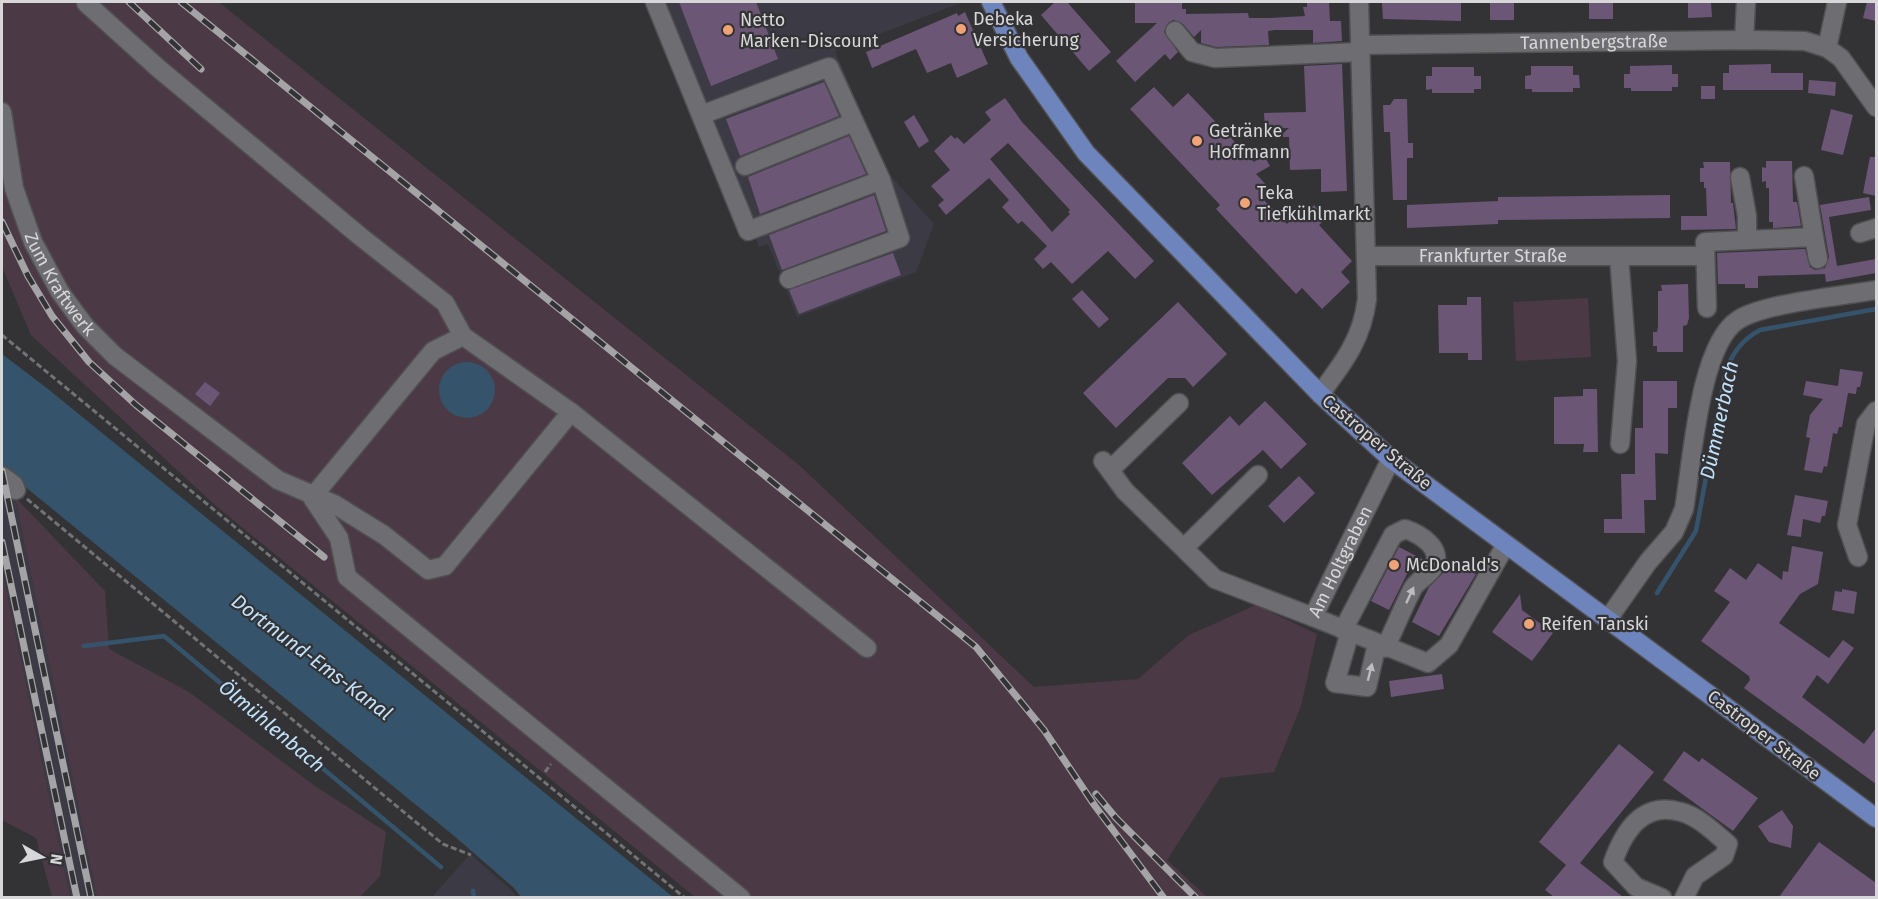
<svg xmlns="http://www.w3.org/2000/svg" width="1878" height="899" viewBox="0 0 1878 899" font-family="'Fira Sans',sans-serif">
  <style>
    .built { fill: #3c3b45 }
    .green { fill: #4c3946 }
    .water { fill: #35546c }
    .lines { fill: none; stroke-linecap: round; stroke-linejoin: round }
    .stream { stroke: #35546c; stroke-width: 4.5 }
    .building { fill: #6b5675; fill-rule: evenodd }
    .minor-casing { stroke: #505052; stroke-width: 21 }
    .major-casing { stroke: #505052; stroke-width: 21 }
    .path { stroke: #737376; stroke-width: 3; stroke-dasharray: 6 3; stroke-linecap: butt }
    .minor { stroke: #6e6e72; stroke-width: 18 }
    .major { stroke: #6e84bc; stroke-width: 18 }
    .rail-casing { stroke: #a4a4a7; stroke-width: 7 }
    .rail { stroke: #333336; stroke-width: 4.5; stroke-dasharray: 14; stroke-linecap: butt }
    .oneway { fill: #bdbdbf }
    .poi-dot { fill: #efa377; stroke: #333336; stroke-width: 2 }
    .labels { text-anchor: middle; dominant-baseline: central; stroke-width: 4.5; stroke-linejoin: round; paint-order: stroke }
    .poi-label { font-size: 18px; fill: #d7d7d9; stroke: #333336; text-anchor: start }
    .street-label { font-size: 18px; fill: #d7d7d9; stroke: #333336 }
    .water-label { font-size: 20px; font-style: italic; fill: #c1e2fc; stroke: #333336 }
  </style>
  <rect width="100%" height="100%" fill="#333336"/>
  <g class="built">
    <path d="M663 2H963L835 51 887 172 934 224 916 272 797 317 768 244 759 247 705 101Z"/>
    <path d="M2 488 15 497 97 897H70L2 569Z"/>
    <path d="M470 854 510 889 516 897H432Z"/>
  </g>
  <g class="green">
    <path d="M2 2H222L221 4 799 465 1034 687 1138 679 1189 635 1256 605 1317 634 1301 706 1274 772 1220 778 1167 860 1207 897H695L216 506 31 335 2 267Z"/>
    <path d="M1588 298 1591 357 1516 361 1513 302Z"/>
    <path d="M15 497 105 591 109 649 189 692 315 786 386 832 380 876 360 897H97Z"/>
    <path d="M2 569 70 897H52L36 838 2 820Z"/>
  </g>
  <g class="water">
    <path d="M2 354 48 389 673 897H521L514 888 453 835 2 468Z"/>
    <circle cx="467" cy="390" r="28"/>
  </g>
  <g class="lines">
    <g class="stream">
      <path d="M1657 593 1696 531 1726 370C1734 351 1742 340 1760 330L1876 309"/>
      <path d="M84 646 164 636 441 867"/>
      <path d="M473 891 474 898"/>
    </g>
  </g>
  <g class="building">
    <path d="M679 2H756L778 59 711 86Z"/>
    <path d="M1055 2H1067L1111 52 1089 71 1041 15Z"/>
    <path d="M1135 2H1182V9H1186V14L1248 13 1249 18H1268L1305 16 1303 7H1307V2H1329L1330 21H1341L1342 41 1313 43V30H1275L1268 31 1269 45 1216 47 1201 43V30L1194 37 1183 24 1173 20 1168 23 1164 32 1178 52 1170 60 1165 54 1135 82 1116 61 1157 23H1135Z"/>
    <path d="M1461 2V21L1383 19 1382 3Z"/>
    <rect x="1490" y="2" width="24" height="18"/>
    <rect x="1589" y="2" width="24" height="17"/>
    <path d="M1688 2H1711L1712 17 1688 18Z"/>
    <path d="M1867 2H1876V21L1863 18Z"/>
    <path d="M965 12 988 64 957 78 951 63 927 73 916 49 872 68 866 52 957 13 958 16Z"/>
    <path d="M1342 64 1347 191 1321 192V169L1290 170 1289 137H1279L1289 128 1265 129 1264 113 1306 112 1304 66Z"/>
    <path d="M1771 64V73H1803V90H1723V73H1729V65Z"/>
    <path d="M1672 65V74H1678V87H1672V91H1631V88H1624V74H1630V66Z"/>
    <path d="M1531 66H1573V75H1579L1580 88H1573V92H1532V89H1525V76L1531 75Z"/>
    <path d="M1432 67H1474V76H1481V89H1474V93H1432V89L1426 90V76H1432Z"/>
    <path d="M1809 80 1836 82 1835 96 1808 93Z"/>
    <path d="M824 82 839 116 740 156 726 119Z"/>
    <rect x="1701" y="86" width="14" height="13"/>
    <path d="M1154 87 1173 107 1188 93 1254 162 1263 154 1270 166 1256 174 1271 190 1262 198 1287 224 1293 218 1296 222 1314 205 1326 219 1319 225 1352 261 1341 272 1350 282 1322 309 1302 288 1296 294 1216 209 1220 205 1130 109Z"/>
    <path d="M1005 98 1022 122 1154 261 1135 279 1108 251 1072 284 1051 262 1043 269 1034 259 1047 246 1022 221 1018 224 1002 207 1009 200 989 178 946 215 938 205 944 200 931 186 950 170 934 151 951 135 955 139 957 137 964 144 991 120 985 112ZM1008 143 1070 210 1068 212 1070 214 1052 232 990 159Z"/>
    <path d="M1394 99H1407L1408 143H1413V158H1407V200H1393L1390 132H1384L1383 105H1390Z"/>
    <path d="M1831 109 1853 115 1843 155 1821 150Z"/>
    <path d="M914 115 929 141 919 148 904 122Z"/>
    <path d="M849 136 866 174 760 214 748 177Z"/>
    <path d="M1870 157H1876V196L1863 193Z"/>
    <path d="M1766 161H1792L1793 202H1797L1801 226 1773 228V222H1769V188H1766V181L1762 182V167L1766 168Z"/>
    <path d="M1703 162H1730L1731 203H1733L1736 229 1681 230V216H1707L1706 188H1704V182H1700V168H1704Z"/>
    <path d="M874 195 886 231 782 270 769 235Z"/>
    <path d="M1670 195V218L1498 220V224L1407 228V205L1498 201V197Z"/>
    <path d="M1869 197 1871 210 1829 217 1837 266 1876 259V273L1826 282 1825 274 1758 276V288H1745V284H1718L1717 253 1805 249 1810 267 1815 270 1825 268 1829 257 1820 205Z"/>
    <path d="M893 253 901 275 799 314 789 290Z"/>
    <path d="M1688 284 1689 318 1687 325 1683 326V352H1657V346H1653V332H1657L1658 326V291H1662L1661 285Z"/>
    <path d="M1082 290 1109 319 1099 328 1072 299Z"/>
    <path d="M1467 297H1481L1482 360H1468V353H1439L1438 305H1467Z"/>
    <path d="M1178 302 1227 354 1193 387 1185 378H1168L1116 428 1083 393Z"/>
    <path d="M1840 369 1863 372 1860 387H1857L1856 394 1848 393 1842 427H1839L1837 434 1833 433 1827 467 1824 466 1822 473 1804 470 1810 438 1806 437 1810 415 1823 399 1803 395 1806 381 1838 386Z"/>
    <path d="M1643 381H1677V408H1668V454L1655 453 1656 500H1644L1645 533H1604V519H1622L1621 474H1635V428H1643Z"/>
    <path d="M205 382 220 393 210 406 195 394Z"/>
    <path d="M1583 389H1597L1598 452H1583L1584 444H1554V397L1583 396Z"/>
    <path d="M1265 401 1307 444 1281 469 1263 450 1212 495 1182 463 1230 416 1239 426Z"/>
    <path d="M1299 476 1315 493 1284 523 1268 506Z"/>
    <path d="M1795 495 1828 501 1825 516H1822L1820 523 1803 519 1801 537 1787 535Z"/>
    <path d="M1792 546 1823 552 1818 584 1800 594 1779 623 1829 658 1843 640 1854 648 1828 684 1817 675 1802 697 1864 744 1876 728V784L1744 688 1750 680 1749 676 1701 641 1730 602 1714 591 1730 568 1746 580 1758 563 1782 580 1783 571 1788 572Z"/>
    <path d="M1399 547 1424 560 1413 572 1409 570 1389 610 1371 601Z"/>
    <path d="M1447 559 1476 574 1439 636 1412 622 1429 587 1443 573Z"/>
    <path d="M1842 589 1857 592 1854 614 1832 610 1835 591 1842 592Z"/>
    <path d="M1520 594 1522 610 1553 633 1532 661 1492 632Z"/>
    <path d="M1442 674 1444 689 1391 697 1389 681Z"/>
    <path d="M1619 744 1654 772 1580 863 1623 897H1554L1545 890 1566 865 1539 842Z"/>
    <path d="M1684 751 1699 762 1702 758 1758 798 1733 831 1663 780Z"/>
    <path d="M1782 810 1793 826 1791 848 1769 842 1758 826Z"/>
    <path d="M1819 842 1876 883V897H1779Z"/>
  </g>
  <g class="lines">
    <g class="minor-casing">
      <g id="minor">
        <path d="M655 2 748 231 881 180 829 67 701 115"/>
        <path d="M86 3 158 68 361 237 445 303 463 336"/>
        <path d="M1175 31 1192 52 1215 58 1360 52"/>
        <path d="M1744 40 1746 2"/>
        <path id="s1" d="M1360 45 1744 40 1805 41 1827 48 1841 58 1876 107"/>
        <path d="M1827 48 1837 2"/>
        <path id="s2" d="M2 112 14 188 33 242 60 292 85 326 115 356 278 480 334 504 384 535 428 570 445 566 571 412"/>
        <path d="M745 166 854 122"/>
        <path d="M1740 177 1747 216V240"/>
        <path d="M1860 233 1876 228"/>
        <path d="M1814 237 1818 259"/>
        <path id="s3" d="M1367 256H1705"/>
        <path d="M1619 256 1627 361 1620 444"/>
        <path d="M789 279 900 238 881 180"/>
        <path d="M1707 308 1705 242 1814 237 1804 176"/>
        <path d="M1320 394C1344 362 1362 339 1367 299L1359 2"/>
        <path id="s4" d="M1103 461 1125 491 1215 579 1313 617 1391 459"/>
        <path d="M1110 470 1179 403"/>
        <path d="M2 476 14 485 16 490"/>
        <path d="M1184 548 1258 475"/>
        <path d="M1858 557 1847 525 1866 424 1876 411"/>
        <path d="M1313 617 1428 663 1449 645 1505 546"/>
        <path d="M1608 619 1648 562 1674 532 1684 509C1692 464 1699 345 1738 320 1764 303 1843 296 1876 290"/>
        <path d="M1343 630 1393 535 1405 529C1420 534 1445 549 1433 568 1428 576 1418 580 1413 588 1403 607 1395 628 1385 648"/>
        <path d="M1350 632 1335 683 1367 687 1377 644"/>
        <path d="M741 898 347 577 339 538 313 499 314 495 433 351 463 336 571 412 867 648"/>
        <path d="M1662 898 1636 887 1613 862C1624 831 1643 801 1681 812 1698 816 1715 833 1728 844L1724 856 1695 876 1684 898"/>
      </g>
    </g>
    <g class="major-casing">
      <path id="major" d="M991 2 1019 58 1086 153 1320 394 1391 459 1876 818"/>
    </g>
    <g class="path">
      <path d="M2 335 685 898"/>
      <path d="M27 499 417 823 443 844 471 855"/>
      <path d="M545 772 551 764"/>
    </g>
    <use href="#minor" class="minor"/>
    <use href="#major" class="major"/>
    <g class="rail-casing">
      <g id="rail">
        <path d="M129 2 201 69"/>
        <path d="M181 2 976 647 1044 730 1095 806 1164 898"/>
        <path d="M2 222 28 276 52 316 89 362 136 405 324 557"/>
        <path d="M2 471 91 898"/>
        <path d="M2 542 77 898"/>
        <path d="M1096 794 1116 818 1196 898"/>
      </g>
    </g>
    <use href="#rail" class="rail"/>
  </g>
  <defs><path id="oneway-solid" d="M-6-.8H1V-3.2L6.5 0L1 3.2V.8H-6Z" transform="scale(1.5)"/></defs>
  <g class="oneway">
    <use href="#oneway-solid" transform="translate(1410 595) rotate(-65)"/>
    <use href="#oneway-solid" transform="translate(1370 672) rotate(-76)"/>
  </g>
  <g class="poi-dot">
    <circle cx="961" cy="29" r="6"/>
    <circle cx="728" cy="30" r="6"/>
    <circle cx="1197" cy="141" r="6"/>
    <circle cx="1245" cy="203" r="6"/>
    <circle cx="1394" cy="565" r="6"/>
    <circle cx="1529" cy="624" r="6"/>
  </g>
  <g class="labels">
    <g class="poi-label">
      <text x="973" y="19">Debeka<tspan x="973" dy="21">Versicherung</tspan></text>
      <text x="740" y="20">Netto<tspan x="740" dy="21">Marken-Discount</tspan></text>
      <text x="1209" y="131">Getränke<tspan x="1209" dy="21">Hoffmann</tspan></text>
      <text x="1257" y="193">Teka<tspan x="1257" dy="21">Tiefkühlmarkt</tspan></text>
      <text x="1406" y="565">McDonald's</text>
      <text x="1541" y="624">Reifen Tanski</text>
    </g>
    <g class="street-label">
      <text stroke="none"><textPath href="#s1" startOffset="234">Tannenbergstraße</textPath></text>
      <text stroke="none"><textPath href="#s3" startOffset="126">Frankfurter Straße</textPath></text>
      <text stroke="none"><textPath href="#s2" startOffset="184">Zum Kraftwerk</textPath></text>
      <text transform="translate(1377 442) rotate(40)">Castroper Straße</text>
      <text stroke="none"><textPath href="#s4" startOffset="330">Am Holtgraben</textPath></text>
      <text transform="translate(1764 735) rotate(37)">Castroper Straße</text>
    </g>
    <g class="water-label">
      <text transform="translate(1719 420) rotate(-78)">Dümmerbach</text>
      <text transform="translate(312 657) rotate(37)">Dortmund-Ems-Kanal</text>
      <text transform="translate(272 726) rotate(40)">Ölmühlenbach</text>
    </g>
  </g>
  <rect width="1878" height="899" fill="none" stroke="#d7d7d9" stroke-width="6"/>
  <g transform="translate(42 857) rotate(99)" stroke="#333336" stroke-width="4.5" paint-order="stroke">
  <path d="M0-4.5L10 22L0 15L-10 22Z" fill="#d7d7d9"/>
  <text y="-9" font-size="16" font-weight="bold" text-anchor="middle" fill="#d7d7d9">N</text>
  </g>
</svg>
